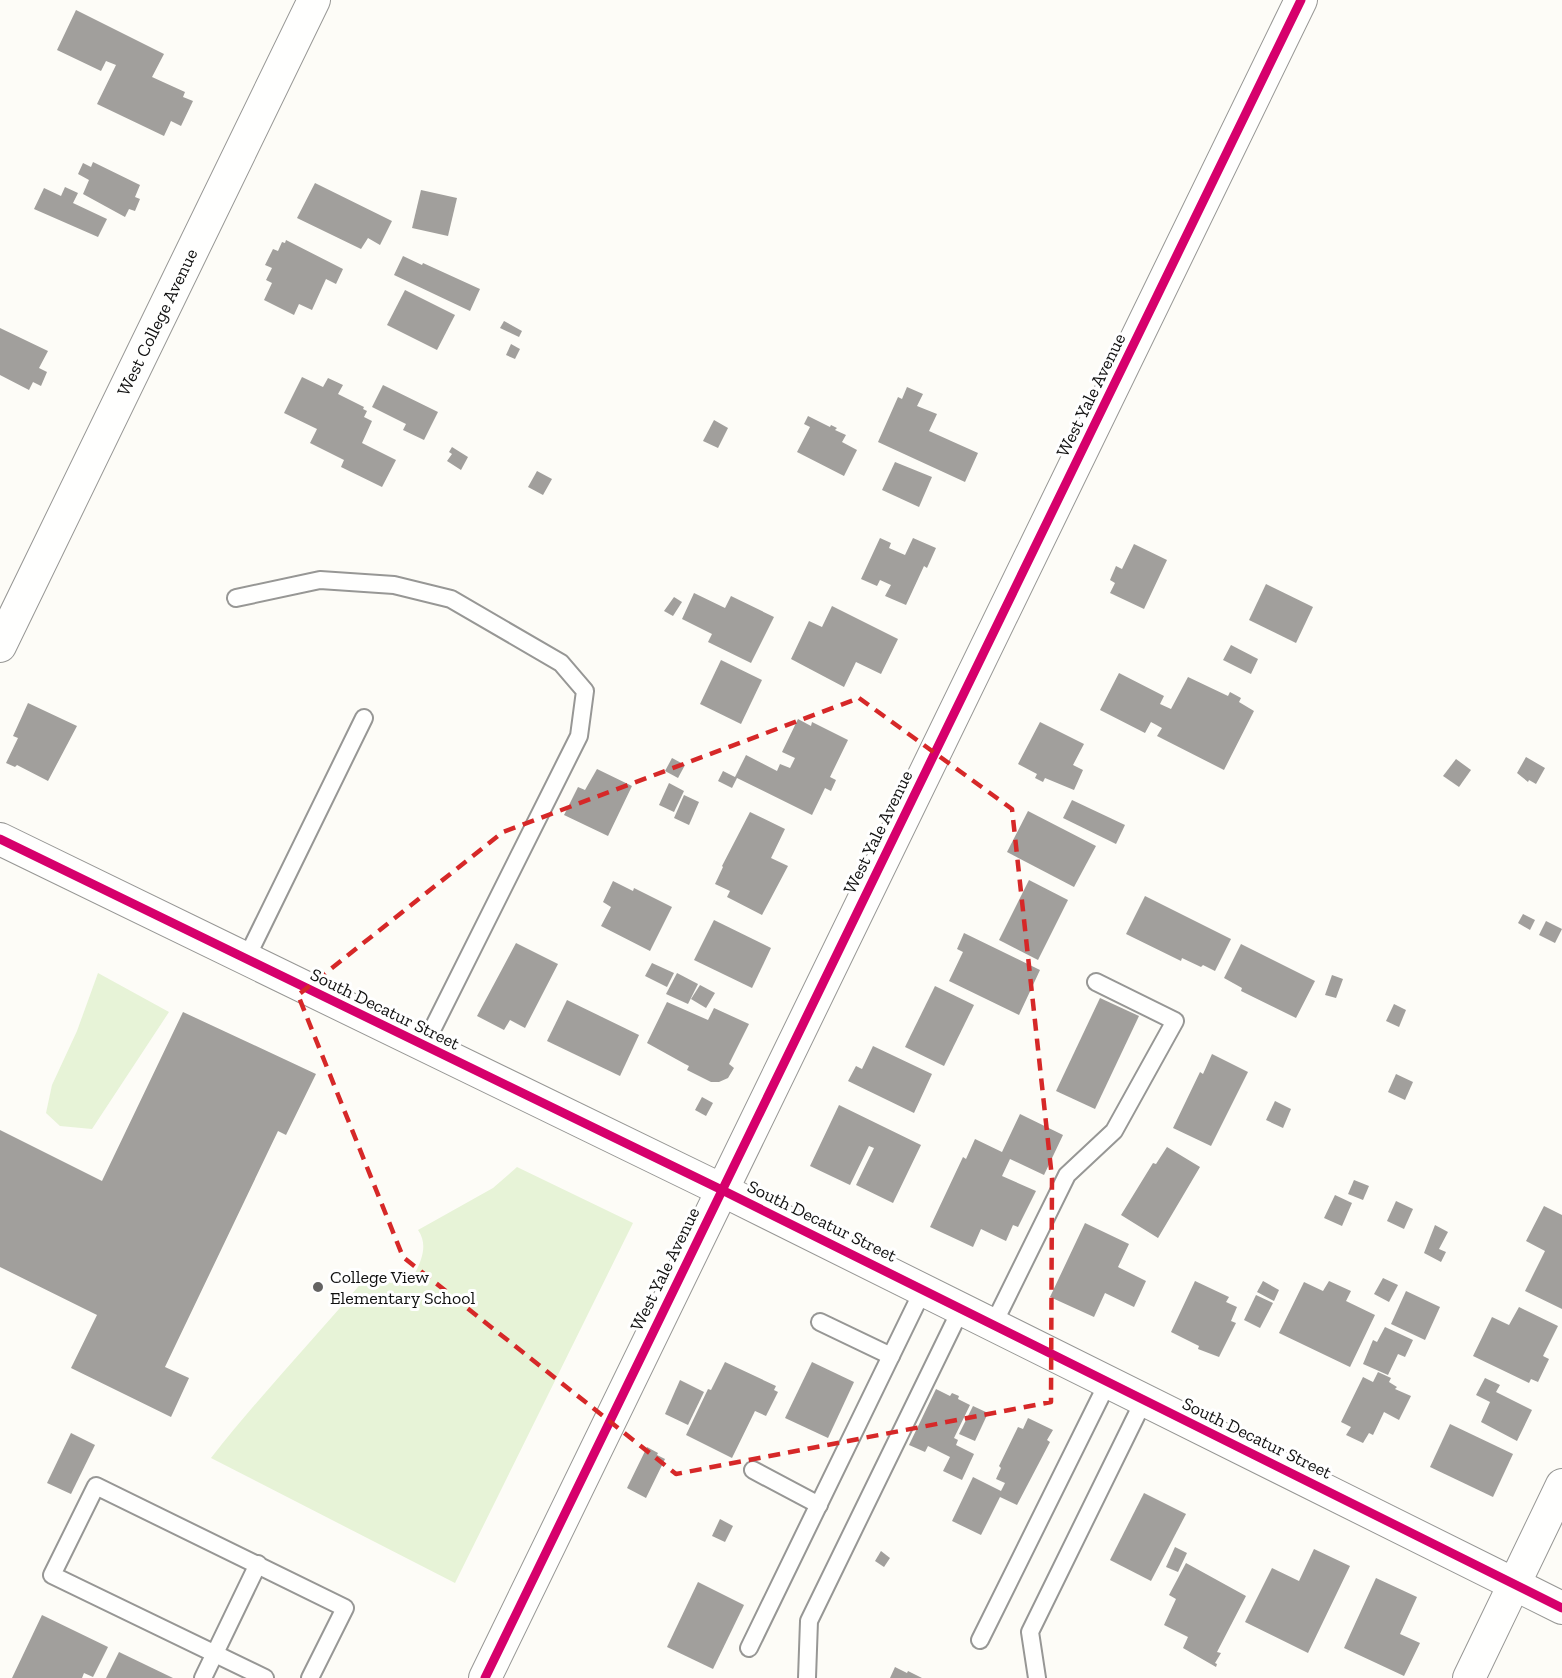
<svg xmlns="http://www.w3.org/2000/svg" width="1562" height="1678" viewBox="0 0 1562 1678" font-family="'Zilla Slab',serif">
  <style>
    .green { fill: #e7f3d7 }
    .building { fill: #a19f9c }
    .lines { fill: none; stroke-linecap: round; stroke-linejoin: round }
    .service-casing { stroke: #979795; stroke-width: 20 }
    .minor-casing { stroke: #979795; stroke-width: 34 }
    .service { stroke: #fffffe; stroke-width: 16 }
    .minor { stroke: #fffffe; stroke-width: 32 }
    .cycleway-casing { stroke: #fff; stroke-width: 13 }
    .cycleway { stroke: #d6006c; stroke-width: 9 }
    .marked { fill: none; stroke: #d62828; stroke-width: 4.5; stroke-dasharray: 12 8; stroke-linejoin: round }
    .poi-dot { fill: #646362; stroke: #fff; stroke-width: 2 }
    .labels { text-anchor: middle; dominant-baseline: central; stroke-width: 6; stroke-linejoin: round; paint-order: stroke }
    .street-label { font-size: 18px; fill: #111; stroke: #fff }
    .poi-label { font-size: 18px; fill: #111; stroke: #fff; text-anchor: start }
  </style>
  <rect width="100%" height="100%" fill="#fdfcf7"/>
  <g class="green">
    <path d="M98 973 169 1012 92 1129 60 1126 46 1113 52 1085 77 1031Z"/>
    <path d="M517 1167 633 1223 455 1583 211 1458C261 1394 317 1336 369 1274L391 1283 415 1273C422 1260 428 1244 418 1230L493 1188Z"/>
  </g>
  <g class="building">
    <path d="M76 10 164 54 152 77 185 92 183 97 193 101 181 126 171 121 164 136 97 104 116 65 106 61 101 71 57 50Z"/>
    <path d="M93 162 140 185 135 197 140 199 135 211 129 209 125 217 83 194 89 180 78 174 83 163 91 167Z"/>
    <path d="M315 183 392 221 380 245 368 238 361 249 297 218Z"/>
    <path d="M65 187 78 193 73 203 107 219 98 237 34 209 44 188 61 196Z"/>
    <path d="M421 190 457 198 448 236 412 228Z"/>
    <path d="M286 240 343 269 336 284 326 279 312 310 299 304 294 315 264 300 272 283 266 280 272 268 265 265 273 249 278 251 282 242 285 243Z"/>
    <path d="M403 256 422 265 423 263 480 289 470 311 394 275Z"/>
    <path d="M405 290 455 315 437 350 387 325Z"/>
    <path d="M504 321 522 331 519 337 500 328Z"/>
    <path d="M0 328 48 351 39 368 47 372 41 386 33 382 29 390 0 375Z"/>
    <path d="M511 344 520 349 515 359 506 355Z"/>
    <path d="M302 377 323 387 328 378 343 385 338 394 364 407 363 409 367 411 364 417 372 421 362 443 396 460 382 487 341 467 344 460 310 443 317 429 284 413Z"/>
    <path d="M383 385 438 412 424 440 403 430 406 424 372 407Z"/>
    <path d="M907 387 923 394 917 406 937 414 929 431 978 453 965 482 878 442 898 397 902 399Z"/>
    <path d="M808 416 830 427 831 425 837 428 835 430 846 435 842 442 857 450 844 476 797 452 810 427 804 424Z"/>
    <path d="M714 420 728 428 718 448 703 441Z"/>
    <path d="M452 447 468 457 461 470 447 461 452 454 449 452Z"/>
    <path d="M895 462 932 477 919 507 882 490Z"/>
    <path d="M537 471 552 479 543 495 528 487Z"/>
    <path d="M880 538 891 543 889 548 905 555 913 538 936 548 927 568 924 566 906 605 885 596 891 585 880 580 877 586 861 579Z"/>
    <path d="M1134 544 1167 560 1144 609 1110 593 1115 583 1110 580 1116 566 1122 569Z"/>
    <path d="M1266 584 1313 607 1296 643 1249 620Z"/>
    <path d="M694 593 725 608 731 596 774 617 751 663 708 642 712 634 682 619Z"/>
    <path d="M674 597 682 602 673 616 664 611Z"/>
    <path d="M832 606 898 639 881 674 856 662 844 687 791 659 809 621 822 627Z"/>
    <path d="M1231 645 1258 659 1251 674 1223 660Z"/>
    <path d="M721 660 762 680 741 724 700 704Z"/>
    <path d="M1119 673 1164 696 1160 704 1171 709 1188 677 1228 696 1230 692 1241 698 1239 702 1254 711 1224 770 1157 736 1162 728 1151 722 1145 733 1100 710Z"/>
    <path d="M28 703 77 726 48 781 17 765 15 767 6 763 18 738 13 736Z"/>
    <path d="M798 719 811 726 812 722 848 740 830 777 836 780 831 791 825 788 812 815 737 778 732 788 718 781 723 771 735 777 746 755 777 771 780 764 790 768 795 758 782 752Z"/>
    <path d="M1040 722 1084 744 1073 765 1083 770 1074 790 1045 778 1043 782 1035 778 1037 774 1018 764Z"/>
    <path d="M1526 757 1545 768 1536 784 1529 780 1528 782 1517 773Z"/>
    <path d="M672 758 685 765 678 778 665 771Z"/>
    <path d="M1456 759 1471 770 1459 787 1443 776Z"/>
    <path d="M597 769 632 786 608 836 564 815 578 787 585 790Z"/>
    <path d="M669 783 684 791 674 812 659 805Z"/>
    <path d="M684 795 699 802 689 825 674 818Z"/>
    <path d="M1072 800 1125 825 1116 844 1063 818Z"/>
    <path d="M1028 811 1096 846 1074 887 1007 852Z"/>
    <path d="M750 812 785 829 771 858 788 866 762 915 727 897 730 891 715 884 723 867 722 866Z"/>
    <path d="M1029 880 1068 900 1038 960 999 940Z"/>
    <path d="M613 881 633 891 634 888 672 907 650 951 601 926 611 907 603 902Z"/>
    <path d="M1145 896 1231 939 1215 971 1203 965 1201 967 1182 958 1181 961 1126 934Z"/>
    <path d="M1523 914 1535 920 1530 930 1518 923Z"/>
    <path d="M714 920 771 948 752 988 694 960Z"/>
    <path d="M1546 921 1562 929 1555 943 1539 935Z"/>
    <path d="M964 933 1040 970 1019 1015 949 981 963 952 957 949Z"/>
    <path d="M516 943 558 964 525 1028 510 1020 504 1030 477 1016Z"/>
    <path d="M1241 944 1315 981 1296 1018 1241 991 1242 988 1224 978Z"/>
    <path d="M652 963 674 973 667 987 645 976Z"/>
    <path d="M677 973 698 984 688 1004 666 994Z"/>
    <path d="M1332 975 1343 979 1336 998 1325 995Z"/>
    <path d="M700 985 715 993 706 1008 691 999Z"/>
    <path d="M935 986 974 1005 944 1066 905 1047Z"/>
    <path d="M1100 998 1139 1016 1095 1109 1056 1091Z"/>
    <path d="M567 1000 639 1035 620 1076 547 1041Z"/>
    <path d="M667 1002 708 1020 714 1008 749 1024 729 1064 734 1068 728 1078 719 1082H711L687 1070 689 1066 685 1064 647 1043Z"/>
    <path d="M1394 1004 1406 1010 1399 1027 1386 1021Z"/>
    <path d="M183 1012 316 1074 286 1135 278 1131 165 1367 189 1378 171 1417 71 1368 97 1315 0 1267V1130L102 1181Z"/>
    <path d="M873 1046 932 1074 914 1113 848 1081 856 1066 862 1069Z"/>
    <path d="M1212 1054 1248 1072 1211 1146 1173 1128 1200 1072 1203 1074Z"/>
    <path d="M1396 1074 1413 1082 1405 1100 1388 1092Z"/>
    <path d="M702 1097 713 1103 706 1116 695 1110Z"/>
    <path d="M1275 1101 1291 1109 1283 1128 1266 1120Z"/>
    <path d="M839 1105 921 1145 893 1203 856 1185 874 1148 869 1146 850 1185 810 1166Z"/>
    <path d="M1020 1114 1063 1135 1044 1175 1010 1159 1002 1176 1036 1191 1018 1227 1013 1225 1006 1241 981 1229 973 1247 930 1227 963 1157 966 1159 975 1139 1002 1152Z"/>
    <path d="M1167 1147 1200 1167 1158 1238 1121 1215 1153 1163 1156 1164Z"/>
    <path d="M1354 1180 1369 1186 1363 1200 1348 1194Z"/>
    <path d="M1335 1195 1352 1203 1342 1226 1324 1218Z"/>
    <path d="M1396 1201 1413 1209 1404 1229 1387 1221Z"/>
    <path d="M1544 1206 1562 1215V1309L1525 1291 1545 1251 1526 1241Z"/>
    <path d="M1085 1223 1129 1244 1118 1267 1146 1281 1134 1307 1105 1293 1094 1317 1050 1297Z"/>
    <path d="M1435 1225 1448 1232 1439 1249 1446 1252 1441 1262 1424 1253Z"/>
    <path d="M1383 1278 1398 1285 1389 1302 1374 1294Z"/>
    <path d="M1195 1281 1229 1297 1226 1302 1237 1307 1231 1321 1236 1323 1219 1357 1198 1349 1199 1346 1171 1332Z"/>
    <path d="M1263 1281 1279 1290 1274 1301 1257 1292Z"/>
    <path d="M1329 1281 1351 1291 1346 1301 1375 1315 1350 1367 1279 1333 1304 1282 1323 1291Z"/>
    <path d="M1406 1291 1440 1307 1425 1340 1391 1324Z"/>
    <path d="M1256 1295 1273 1303 1260 1328 1244 1320Z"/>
    <path d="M1519 1307 1558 1326 1543 1356 1549 1359 1538 1382 1531 1379 1529 1383 1473 1356 1492 1317 1509 1325Z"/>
    <path d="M1385 1327 1413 1340 1405 1357 1398 1354 1388 1375 1363 1364 1373 1340 1377 1342Z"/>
    <path d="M725 1362 776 1386 774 1390 778 1392 766 1416 755 1411 732 1458 686 1435 708 1389 711 1390Z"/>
    <path d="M812 1362 854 1382 828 1438 785 1418Z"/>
    <path d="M1378 1372 1391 1378 1389 1382 1397 1387 1395 1389 1411 1396 1399 1420 1384 1412 1373 1435 1369 1433 1363 1443 1346 1435 1351 1427 1341 1422 1363 1377 1373 1382Z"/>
    <path d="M1485 1378 1500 1385 1496 1392 1532 1410 1517 1441 1481 1422 1490 1402 1476 1395Z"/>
    <path d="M680 1380 704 1392 688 1425 665 1414Z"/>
    <path d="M936 1389 950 1396 952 1393 959 1396 958 1399 970 1405 954 1438 958 1440 956 1445 974 1454 962 1480 943 1471 950 1457 928 1446 925 1452 909 1445Z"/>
    <path d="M973 1406 988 1413 975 1441 959 1434Z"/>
    <path d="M1028 1418 1053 1430 1047 1440 1050 1442 1017 1505 1000 1497 981 1535 952 1521 973 1477 1001 1491 1005 1483 996 1479 1001 1468 999 1466 1018 1427 1023 1429Z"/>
    <path d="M1450 1424 1513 1454 1493 1497 1430 1467Z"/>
    <path d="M71 1433 95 1445 71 1494 47 1483Z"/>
    <path d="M647 1447 658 1453 657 1455 665 1459 646 1498 627 1488Z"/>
    <path d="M1144 1493 1186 1514 1151 1581 1110 1560Z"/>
    <path d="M720 1519 733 1526 725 1542 712 1536Z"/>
    <path d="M1175 1547 1187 1553 1178 1572 1166 1567Z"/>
    <path d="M1314 1549 1350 1566 1308 1653 1245 1622 1272 1568 1299 1581Z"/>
    <path d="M881 1551 890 1558 884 1567 875 1561Z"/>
    <path d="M1186 1563 1246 1596 1217 1652 1221 1653 1215 1663 1217 1664 1216 1667 1183 1648 1188 1637 1164 1625 1176 1599 1169 1595Z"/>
    <path d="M1376 1578 1417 1597 1400 1634 1420 1643 1404 1676 1344 1648Z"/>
    <path d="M698 1582 744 1605 713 1669 667 1647Z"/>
    <path d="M42 1615 108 1647 93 1677 84 1673 82 1678H12Z"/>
    <path d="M119 1652 173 1678H106Z"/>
    <path d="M895 1667 907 1673 908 1671 922 1678H890Z"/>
  </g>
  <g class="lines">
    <g class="service-casing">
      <g id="service">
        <path d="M236 598 320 580 394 585 451 599 561 663 585 691 579 736 424 1046"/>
        <path d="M246 959 364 718"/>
        <path d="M820 1322 891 1356"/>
        <path d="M993 1325 1067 1175 1114 1131 1175 1021 1096 982"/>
        <path d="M753 1470 819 1505"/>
        <path d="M980 1640 1108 1382"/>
        <path d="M749 1648 923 1290"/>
        <path d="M203 1678 258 1564"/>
        <path d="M265 1678 52 1575 96 1486 345 1608 310 1678"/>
        <path d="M807 1678 809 1621 961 1309"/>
        <path d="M1037 1678 1030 1632 1144 1400"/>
      </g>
    </g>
    <g class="minor-casing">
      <g id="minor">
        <path id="s1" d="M0 646 314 0"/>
        <path d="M0 839 722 1190 1562 1608"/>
        <path d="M485 1678 1301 0"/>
        <path d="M1469 1678 1562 1485"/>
      </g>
    </g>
    <use href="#service" class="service"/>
    <use href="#minor" class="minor"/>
    <g class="cycleway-casing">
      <g id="cycleway">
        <path d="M0 839 722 1190 1562 1608"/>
        <path d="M485 1678 1301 0"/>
      </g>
    </g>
    <use href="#cycleway" class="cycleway"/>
  </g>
  <path class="marked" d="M859 698 1012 809 1052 1178 1051 1402 676 1474 403 1257 298 995 503 832Z"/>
  <circle class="poi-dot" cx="318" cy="1287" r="6"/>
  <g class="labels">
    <g class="street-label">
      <text stroke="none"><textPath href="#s1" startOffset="360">West College Avenue</textPath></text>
      <text transform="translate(1091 395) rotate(-64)">West Yale Avenue</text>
      <text transform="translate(878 832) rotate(-64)">West Yale Avenue</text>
      <text transform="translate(385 1009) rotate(26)">South Decatur Street</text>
      <text transform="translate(822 1221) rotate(26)">South Decatur Street</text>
      <text transform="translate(665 1269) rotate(-64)">West Yale Avenue</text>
      <text transform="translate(1257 1438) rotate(26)">South Decatur Street</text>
    </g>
    <g class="poi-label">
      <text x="330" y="1277">College View<tspan x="330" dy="21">Elementary School</tspan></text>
    </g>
  </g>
</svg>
